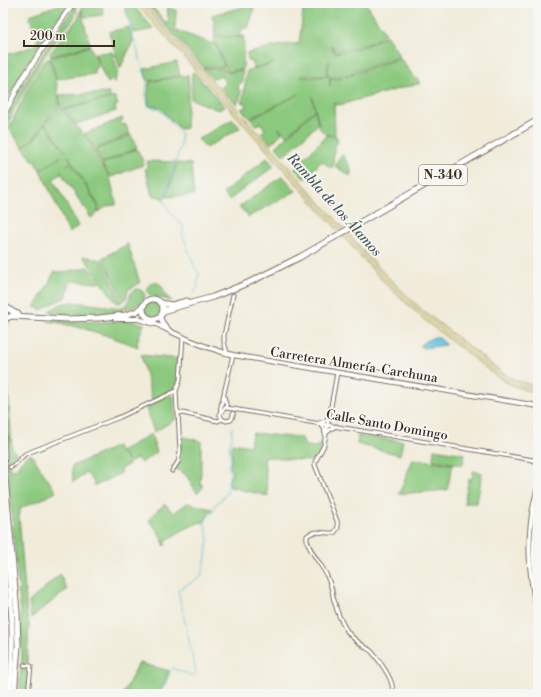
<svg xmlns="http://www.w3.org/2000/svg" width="541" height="697" viewBox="0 0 541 697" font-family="'Libre Bodoni',serif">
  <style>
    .green { fill: #8bc97e; stroke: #637a4e }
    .sand { fill: #eeda9e; stroke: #94825e }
    .water { fill: #63c5e1; stroke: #4f7880 }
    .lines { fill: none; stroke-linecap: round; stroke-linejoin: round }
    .stream { stroke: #63c5e1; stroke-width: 1 }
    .street-casing { stroke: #7b6e60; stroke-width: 5 }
    .secondary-casing { stroke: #7b6e60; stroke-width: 6 }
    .primary-casing { stroke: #7b6e60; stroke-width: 6 }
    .highway-casing { stroke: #7b6e60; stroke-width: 7 }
    .street { stroke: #fff; stroke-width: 3 }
    .secondary { stroke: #fff; stroke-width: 4 }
    .primary { stroke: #fff; stroke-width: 4.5 }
    .highway { stroke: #fff; stroke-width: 5 }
    .labels { text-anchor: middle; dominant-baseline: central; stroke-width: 4; stroke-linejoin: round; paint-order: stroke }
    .shield { fill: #f6f6f2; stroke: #73675e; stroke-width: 1 }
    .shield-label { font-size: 12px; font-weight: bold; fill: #3b2a1e }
    .street-label { font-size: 13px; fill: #3b2a1e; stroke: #f6f6f2 }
    .water-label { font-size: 14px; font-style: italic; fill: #475858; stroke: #f6f6f2 }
  </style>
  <rect width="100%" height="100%" fill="#f6f6f2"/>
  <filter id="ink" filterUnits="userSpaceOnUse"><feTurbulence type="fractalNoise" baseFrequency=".025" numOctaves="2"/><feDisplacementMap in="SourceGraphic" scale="8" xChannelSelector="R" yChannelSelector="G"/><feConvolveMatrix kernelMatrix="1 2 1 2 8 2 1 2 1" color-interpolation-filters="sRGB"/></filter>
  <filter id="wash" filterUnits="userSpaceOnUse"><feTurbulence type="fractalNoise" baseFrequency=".012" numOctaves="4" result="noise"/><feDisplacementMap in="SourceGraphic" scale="16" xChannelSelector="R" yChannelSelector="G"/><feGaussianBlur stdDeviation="0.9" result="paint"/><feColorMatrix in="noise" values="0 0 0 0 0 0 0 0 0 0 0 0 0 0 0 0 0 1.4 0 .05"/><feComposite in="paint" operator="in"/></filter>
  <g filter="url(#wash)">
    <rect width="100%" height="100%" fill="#f1ecda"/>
    <g class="green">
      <path d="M62 3H69L23 70 3 107V56L32 47 36 44 38 39 30 19V15L61 4Z"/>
      <path d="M84 3H101L104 15 84 17 81 7Z"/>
      <path d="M124 3H131L154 29 134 33 129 21Z"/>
      <path d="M146 3H149L166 23H169L167 8 176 10 175 30 216 45 224 67H203Z"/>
      <path d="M304 3H366L385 33C372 46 352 48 335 52L332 45V48L334 53C351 52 372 45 386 35L397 51 399 57 340 77H330L327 74 329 61 326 76H300V77H308L309 78 327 76 330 78V86V78L340 79 400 58 411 73 421 83C400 89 378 94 357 100 348 102 344 105 335 105L334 103 335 136 325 134 320 129 312 96 315 109 286 136 279 128V129L282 133 271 144 261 133 265 130 261 123 256 125 251 119 299 94 250 118 241 109 247 107 245 103 241 102 243 97 247 71 274 63 253 68 252 61H248L247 53C264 50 281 43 299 44Z"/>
      <path d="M75 5 77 10 74 18 50 48 34 73 13 111 3 137V127L8 114 22 85 31 71Z"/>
      <path d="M248 6 254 9 248 28H243L240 34 244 37 215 36 214 21 212 15Z"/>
      <path d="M81 10 90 45 53 56 50 55V53L78 18Z"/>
      <path d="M129 27 133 41 120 69 109 32Z"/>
      <path d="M215 36 244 38 243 69 228 72 220 54 217 45 213 43Z"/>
      <path d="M90 46 97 61 98 67 94 69 95 74 57 79 50 58Z"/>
      <path d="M112 52 118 72 114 83 112 80 108 83 103 74 95 53Z"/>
      <path d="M49 58 56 79 60 107C48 115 44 127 35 137 31 141 27 144 23 148L11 131 9 128C15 115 39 62 49 58Z"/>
      <path d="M177 62 180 76 148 81 144 69Z"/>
      <path d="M203 68 225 69 227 73 243 70 242 83H239L238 89 241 91 239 101 236 104 235 103 221 88 226 83 220 75 213 79Z"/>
      <path d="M193 72H194L225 107 218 110 191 99 192 73Z"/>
      <path d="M188 75 189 87 186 123V128L180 129 160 108 155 106 152 107 149 105 148 95 149 82Z"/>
      <path d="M109 93 110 98 63 109 60 105 59 95Z"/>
      <path d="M115 97 118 105 115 106 116 111 76 124 64 110Z"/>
      <path d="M61 108 89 141 95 151 98 159 110 178 116 202V205L107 206 99 212V206L68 156 71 160 67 165 71 162 98 206V212L91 218 60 171 61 174 53 179 78 226 69 233 45 180 40 171 61 157 40 170 35 163 23 148 36 137 45 124 59 143 58 144H59L66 152 45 123 54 114Z"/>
      <path d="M315 110 318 124 284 156 276 147Z"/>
      <path d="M122 118 123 120 120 122 122 125 125 124 130 134 96 149 84 134Z"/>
      <path d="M233 119 240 128 206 148 198 139Z"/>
      <path d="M131 135 137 148 102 163 96 150Z"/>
      <path d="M327 135 337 137 338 140 334 149 333 166 331 168 322 161 305 179 295 169 298 164Z"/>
      <path d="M137 149 144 163 143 165 111 177 102 164Z"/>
      <path d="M342 154C346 161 354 168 350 176L335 166Z"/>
      <path d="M267 158 274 166 229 200 223 193Z"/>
      <path d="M147 161 176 162 164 200 162 198 152 195 145 168 148 165Z"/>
      <path d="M177 163 191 164 194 195 166 197Z"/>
      <path d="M283 176 296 191 248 217V215L239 207Z"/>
      <path d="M128 244 140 283 128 290 126 299 124 301 102 258Z"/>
      <path d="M83 256 101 260 122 302 118 303 115 301Z"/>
      <path d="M88 267 100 283 71 281 66 297 48 306 42 310 34 307 47 287 54 272H64Z"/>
      <path d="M153 282H156L161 285 167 297 172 301 153 296 150 295 147 291C148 287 149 284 153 282Z"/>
      <path d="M136 289C139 289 142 290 144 293 149 302 132 307 126 309 112 313 97 313 83 313 77 313 70 314 64 314 59 313 54 312 49 311L61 304 73 302 115 307H121L127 305 131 293Z"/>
      <circle cx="153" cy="309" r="8"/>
      <path d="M9 318H13L8 324 6 330 7 374 12 449 17 454 13 455V459L15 461 12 464 9 465V469L15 470C20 463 23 457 31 454L56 492 40 500 32 503 21 508 19 515 27 617 29 624 27 664H24V668L28 672 27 694H19L22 658 21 616 6 451 4 393 3 325 6 321Z"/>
      <path d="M48 319C65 321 83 322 101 322 115 322 130 319 144 324L137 342 138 347C109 336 80 326 48 321Z"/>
      <path d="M141 355 180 359 178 381 176 386 172 392 153 400H152Z"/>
      <path d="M171 395 174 397V411L176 414V419L154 432 145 406Z"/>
      <path d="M252 433 302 438 305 446 316 447 322 442 323 443C321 450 318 459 310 461L264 457 268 496 230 487 229 481 232 473 230 465 232 459 231 448 232 443 250 446Z"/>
      <path d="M151 434 157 452 141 463 137 458 129 463V464L120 469 121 473 97 485H94V482L85 471 83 476 73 482 72 466 117 446 119 452H121L128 461 121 451Z"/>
      <path d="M180 436 201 441V473L200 482 203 487 201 490 197 493 186 475 174 468 180 462 181 441Z"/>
      <path d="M358 436 403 441 400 455 357 444Z"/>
      <path d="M434 449 465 454 463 465 433 460Z"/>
      <path d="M413 459 453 464 447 490 399 494Z"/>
      <path d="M473 471 482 473 477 503H464L469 479H472Z"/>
      <path d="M187 503 212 509V511L208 515 203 523 200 522 183 530 165 541V546L158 531 149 521C152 514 159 509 165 504L174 513Z"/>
      <path d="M60 574 67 590 31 618 29 602Z"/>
      <path d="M139 663 170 671 164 685 161 691 155 694H123Z"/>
    </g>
    <path class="sand" d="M136 3H143L377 266 405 294 421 309 501 372C512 380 524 384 538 386V392L525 390 511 385 496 376 427 322 391 289 373 270Z"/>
    <path class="water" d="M434 337H438L445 343 446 345 423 348 421 347V344Z"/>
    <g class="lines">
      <g class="stream">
        <path d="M123 3 145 75 147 81 146 95 148 106C152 108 156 108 159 109L179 131 181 135V144L164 201C168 211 176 220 184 227L183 230V236L188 248 195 268 199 274 197 282 198 286 194 294"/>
        <path d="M140 3 341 230"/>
        <path d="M345 234 375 268 410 303 457 342 506 380 522 386 538 389"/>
        <path d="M172 668 193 676 196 672 178 590 201 577 206 557 207 547 208 538 205 523 207 518 213 512 215 505 225 496 228 490V481L230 473 228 466 231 459 229 446 232 437V428"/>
        <path d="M157 694C165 689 167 680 170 671"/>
      </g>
    </g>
  </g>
  <g filter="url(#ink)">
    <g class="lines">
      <g class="street-casing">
        <g id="street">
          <path d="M227 353 224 342V335L233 295"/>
          <path d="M337 373 324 445 315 462V465L334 513 337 521 338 528 334 533C325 534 315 529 307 536 305 546 321 564 326 574 328 579 331 585 332 591 333 595 333 599 335 603 337 613 342 623 347 631 353 640 363 645 371 651 377 657 391 677 392 685 393 687 392 691 392 694"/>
          <path d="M224 396 227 408"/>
          <path d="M178 412 218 421 222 419 226 421 231 420 233 416V413"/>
          <path d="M221 412 225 408H227L533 460 538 459"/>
          <path d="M222 419 220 415 221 406 233 355"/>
          <path d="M327 419 325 421 319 423 324 428 325 434 331 429 336 426"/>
          <path d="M533 460 538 463"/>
          <path d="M10 467 14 465 25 454 120 417 176 391"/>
          <path d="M172 471 178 462 179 458 180 451 178 412 177 410 176 391 180 380 183 337"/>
          <path d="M3 664H7"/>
          <path d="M24 665 31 666 28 694"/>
        </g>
      </g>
      <g class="secondary-casing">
        <g id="secondary">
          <path d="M160 316 162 322 168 329"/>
          <path d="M115 319H138L155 324"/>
          <path d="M150 319C157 325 165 329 174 333 193 342 213 350 233 355L538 406"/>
          <path d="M538 487C526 529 527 571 538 613"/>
          <path d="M538 507C533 537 532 565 538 594"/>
        </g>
      </g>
      <g class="primary-casing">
        <path id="primary" d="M3 116 23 78 73 3"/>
      </g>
      <g class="highway-casing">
        <g id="highway">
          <circle cx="153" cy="309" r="10"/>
          <path d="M3 301C6 307 6 313 3 320"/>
          <path d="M161 303 172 305 187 301"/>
          <path d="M5 306 13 312 18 314"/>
          <path d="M163 313 166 310 213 297 250 282 300 257 538 120"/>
          <path d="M4 319 12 316 67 319 99 318 126 315 137 311 144 305"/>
          <path d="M3 424 4 457"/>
          <path d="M3 455 17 612 18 646 14 694"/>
          <path d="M3 507C8 569 17 632 9 694"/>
        </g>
      </g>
      <use href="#street" class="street"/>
      <use href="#secondary" class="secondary"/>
      <use href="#primary" class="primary"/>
      <use href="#highway" class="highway"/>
    </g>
  </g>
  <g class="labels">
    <rect class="shield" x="419" y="165" width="48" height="20" rx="3"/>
    <g class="shield-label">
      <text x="443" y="175">N-340</text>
    </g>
    <g class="street-label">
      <text transform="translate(354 365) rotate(9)">Carretera Almería-Carchuna</text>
      <text transform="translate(387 425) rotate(10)">Calle Santo Domingo</text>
    </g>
    <g class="water-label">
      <text transform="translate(334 205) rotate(48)">Rambla de los Álamos</text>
    </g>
  </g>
  <rect width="541" height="697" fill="none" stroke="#f6f6f2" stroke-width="16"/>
  <path d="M24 40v6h90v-6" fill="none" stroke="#3b2a1e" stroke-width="2"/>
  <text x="30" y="40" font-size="12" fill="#3b2a1e" stroke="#f6f6f2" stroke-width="3" paint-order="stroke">200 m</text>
</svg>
